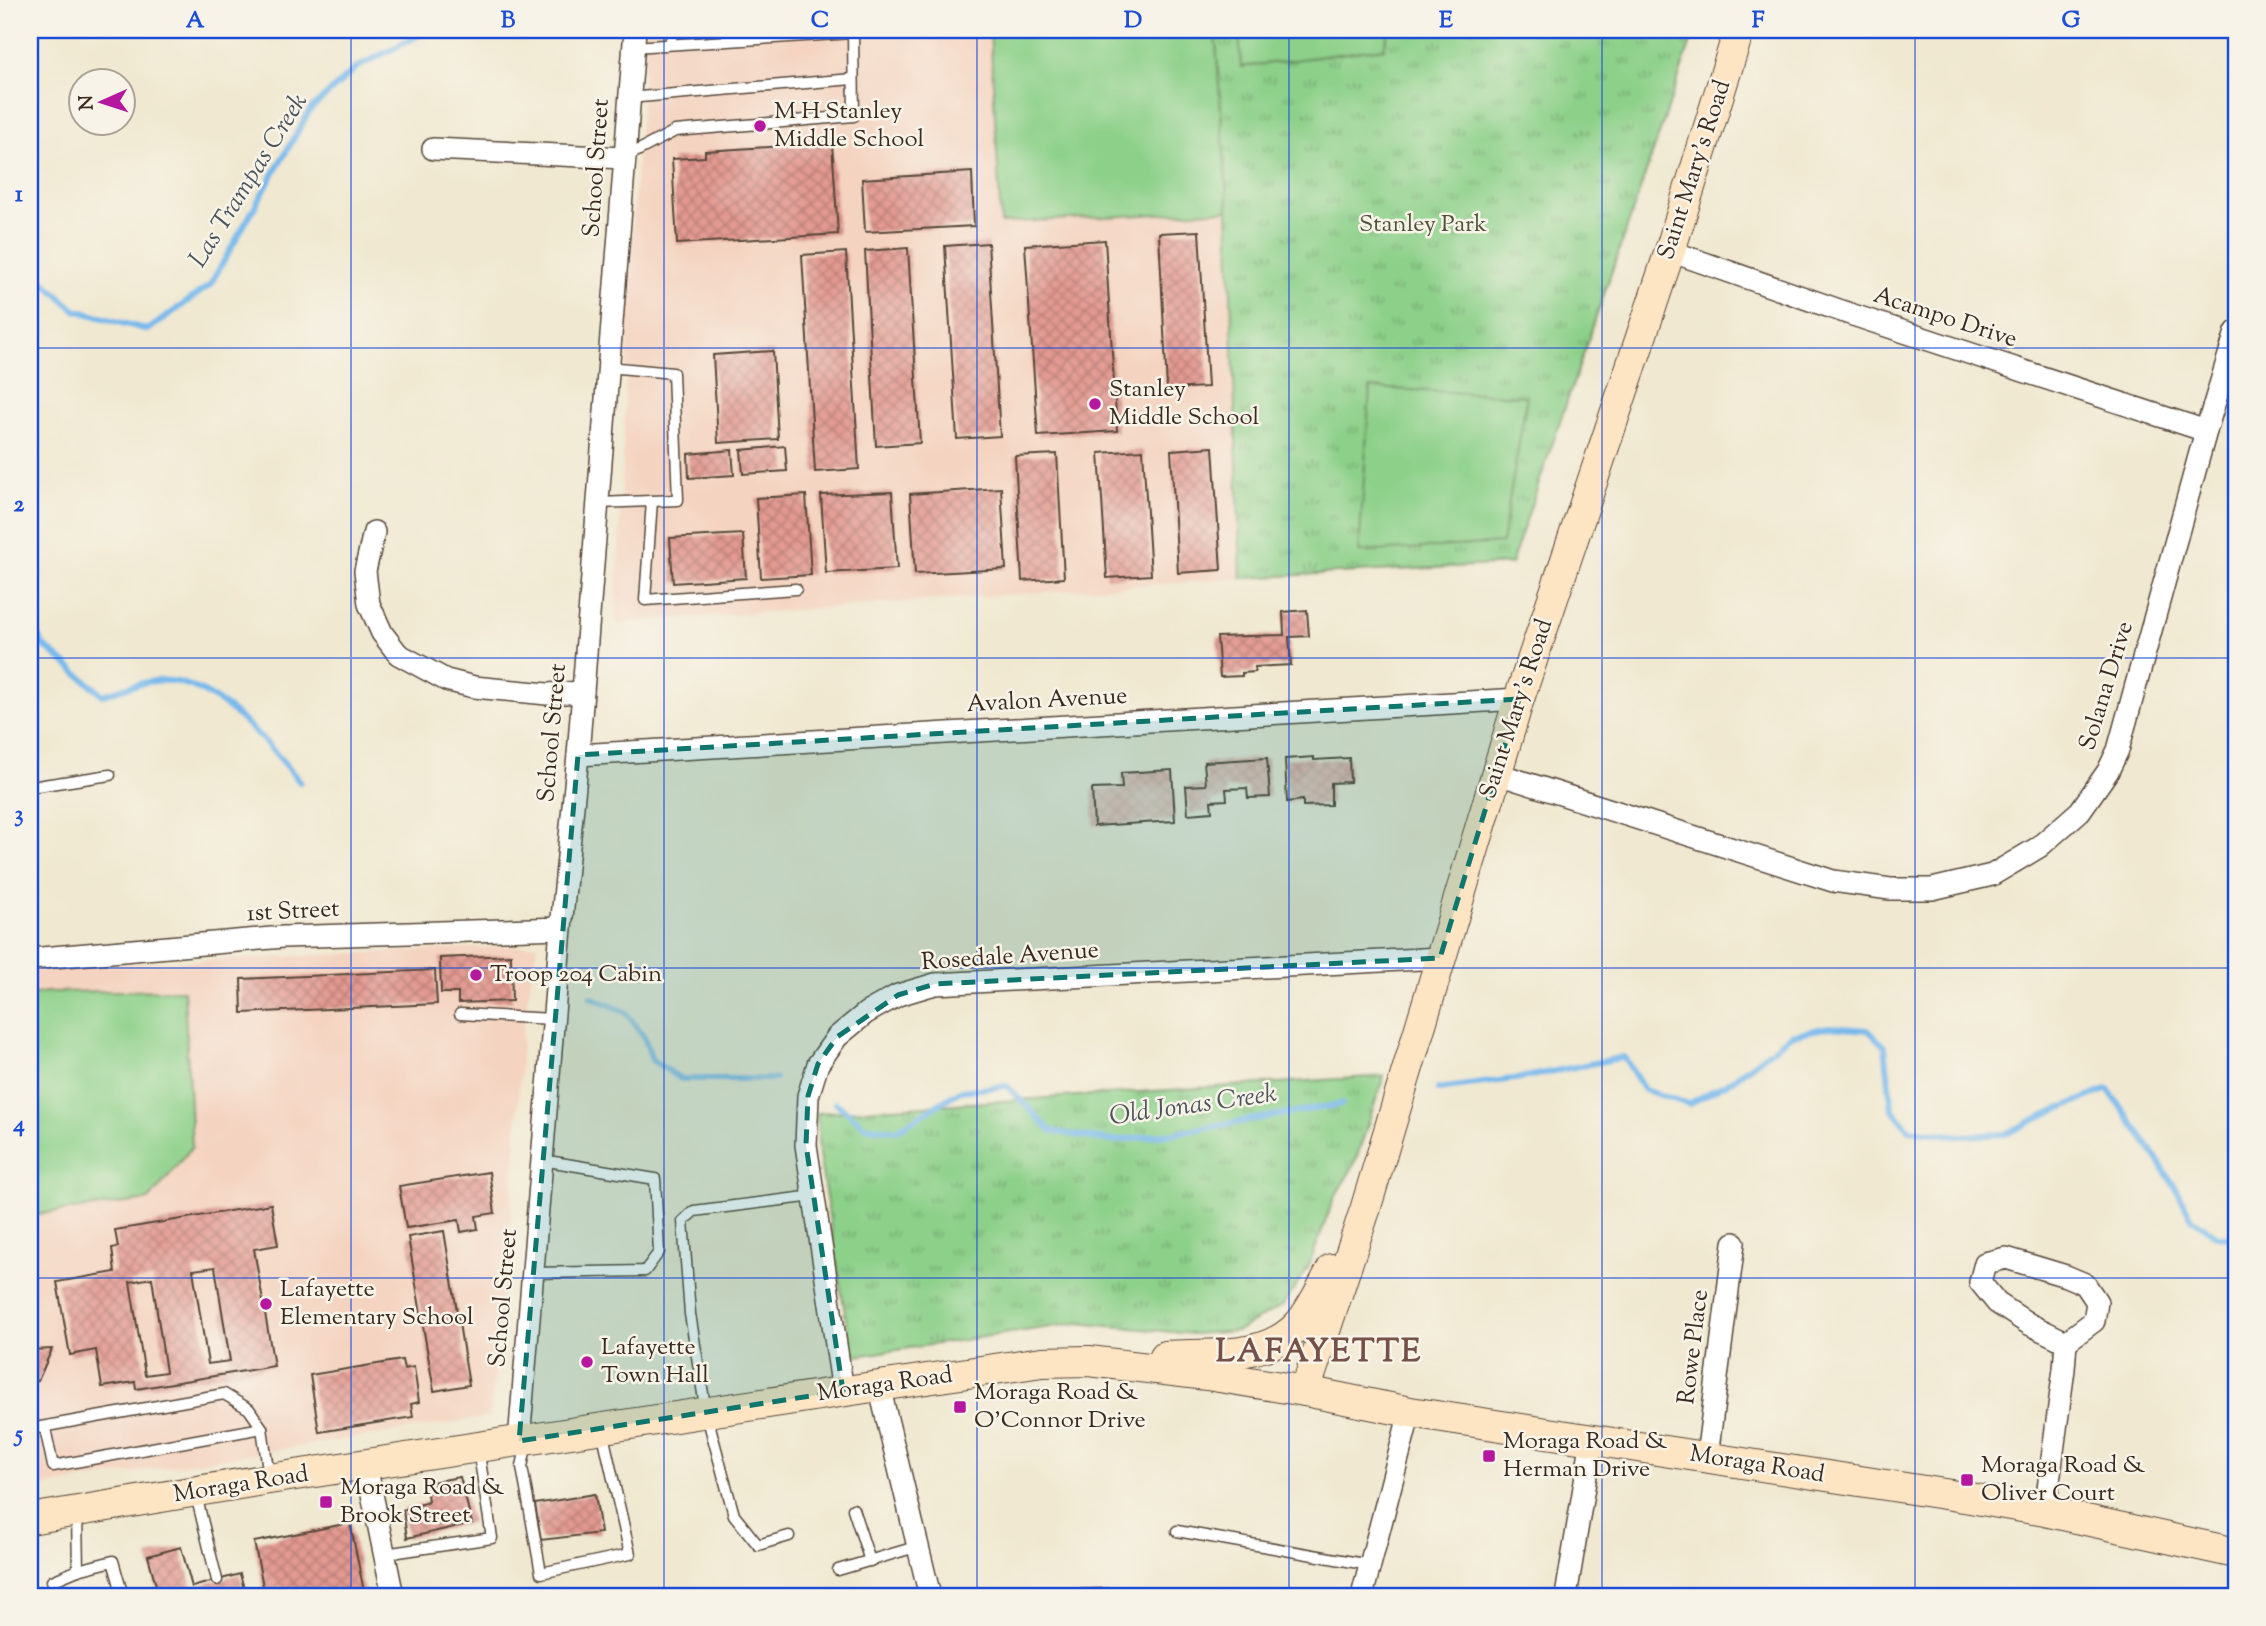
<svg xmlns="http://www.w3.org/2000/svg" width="2266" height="1626" viewBox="0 0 2266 1626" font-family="'Sorts Mill Goudy',serif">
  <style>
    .built { fill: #f4d3c0 }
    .grass { fill: url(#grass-tufts); stroke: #647d54; stroke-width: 2 }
    .pitch { fill: #8cd089; stroke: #647d54; stroke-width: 2 }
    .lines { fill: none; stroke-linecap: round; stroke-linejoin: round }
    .stream { stroke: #78b9ec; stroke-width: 6 }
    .building { fill: url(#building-cross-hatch); fill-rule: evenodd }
    .lane-casing { stroke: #564639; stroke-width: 13 }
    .street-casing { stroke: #564639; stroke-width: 24 }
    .secondary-casing { stroke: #564639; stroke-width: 32 }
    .lane { stroke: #fff; stroke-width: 10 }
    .street { stroke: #fff; stroke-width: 21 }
    .secondary { stroke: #fde5c4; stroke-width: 30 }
    .marked { fill: #0f766e; fill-opacity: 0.2; stroke: #0f766e; stroke-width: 5; stroke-dasharray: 14 9; stroke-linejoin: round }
    .grid { fill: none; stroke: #1d4ed8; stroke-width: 2; stroke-opacity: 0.55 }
    .poi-dot { fill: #b5179e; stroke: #f7f3e8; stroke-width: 2.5 }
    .labels { text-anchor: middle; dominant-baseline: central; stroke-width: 5; stroke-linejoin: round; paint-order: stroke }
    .poi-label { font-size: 24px; fill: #3b2a1e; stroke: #f7f3e8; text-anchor: start }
    .street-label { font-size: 24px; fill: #3b2a1e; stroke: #f7f3e8 }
    .park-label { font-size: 24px; fill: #4f5439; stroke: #f7f3e8 }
    .water-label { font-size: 26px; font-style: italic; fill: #4d555c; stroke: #f7f3e8 }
    .district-label { font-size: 32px; font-weight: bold; letter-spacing: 2px; fill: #765147; stroke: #f7f3e8 }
    .neatline { fill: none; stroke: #1d4ed8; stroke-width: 2.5 }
    .grid-label { font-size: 23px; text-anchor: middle; font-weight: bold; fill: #1d4ed8 }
  </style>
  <defs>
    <pattern id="grass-tufts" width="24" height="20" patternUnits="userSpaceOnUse" patternTransform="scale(1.75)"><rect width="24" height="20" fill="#8cd089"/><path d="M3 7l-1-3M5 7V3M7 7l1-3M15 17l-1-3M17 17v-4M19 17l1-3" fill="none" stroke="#74a96f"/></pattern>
    <pattern id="building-cross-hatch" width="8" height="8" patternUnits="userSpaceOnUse" patternTransform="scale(1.75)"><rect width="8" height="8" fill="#e39a92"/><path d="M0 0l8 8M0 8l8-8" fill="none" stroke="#b97e77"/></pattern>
  </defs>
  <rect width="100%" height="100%" fill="#f7f3e8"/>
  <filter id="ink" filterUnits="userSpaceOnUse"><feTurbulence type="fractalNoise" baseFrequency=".0143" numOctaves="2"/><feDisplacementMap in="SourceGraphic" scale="14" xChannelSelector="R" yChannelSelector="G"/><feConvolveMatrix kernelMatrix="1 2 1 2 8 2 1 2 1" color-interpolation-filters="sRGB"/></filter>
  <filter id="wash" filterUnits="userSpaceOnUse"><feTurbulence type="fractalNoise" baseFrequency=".00686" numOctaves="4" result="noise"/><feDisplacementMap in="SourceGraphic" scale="28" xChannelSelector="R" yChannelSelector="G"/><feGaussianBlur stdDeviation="1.57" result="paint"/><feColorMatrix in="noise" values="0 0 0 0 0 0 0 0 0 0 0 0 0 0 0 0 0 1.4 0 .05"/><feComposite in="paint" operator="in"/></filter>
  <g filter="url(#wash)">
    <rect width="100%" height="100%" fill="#f0e8d0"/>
    <g class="built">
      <path d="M647 30H1695L1511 564 1241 578 616 623 631 245Z"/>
      <path d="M537 945 523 1024 513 1191 490 1417 30 1488V971L44 968Z"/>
    </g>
    <g class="grass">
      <path d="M1215 30H1695L1511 564 1241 578 1228 210Z"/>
      <path d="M1384 1076 1354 1165 1334 1198 1308 1268 1283 1305 1237 1331 1194 1334 1077 1323 857 1356 850 1344 819 1155 817 1113Z"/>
    </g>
    <g class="pitch">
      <path d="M990 30H1215L1228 210 1001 223Z"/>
      <path d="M1239 30H1389L1384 48 1241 67Z"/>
      <path d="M1370 388 1527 396 1502 543 1359 552Z"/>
      <path d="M184 990 192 1147 149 1200 30 1215V995L46 992Z"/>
    </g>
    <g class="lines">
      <g class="stream">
        <path d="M30 270 75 310 148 330 210 285 310 110 356 68 429 30"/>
        <path d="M30 622 43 645 103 695C122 689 149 678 171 681 218 686 271 746 300 782"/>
        <path d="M591 997 626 1012 645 1039 652 1060 681 1079H775"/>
        <path d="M1438 1089 1521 1078 1624 1057 1644 1090 1689 1104 1731 1081 1791 1035 1829 1027 1868 1030 1885 1047 1892 1108 1909 1130 1962 1136 2006 1134 2044 1115 2108 1089 2151 1150 2177 1190 2192 1219 2218 1236 2236 1239"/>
        <path d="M836 1103 866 1127 897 1130 960 1091 1007 1086 1051 1131 1112 1141 1175 1133 1342 1104"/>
      </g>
    </g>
    <g id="blocks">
      <g class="building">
        <path d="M832 143 838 234 677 244 672 159 705 157V151Z"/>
        <path d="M972 172 974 226 865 232 862 179Z"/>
        <path d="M1199 231 1208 387 1167 389 1159 233Z"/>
        <path d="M1105 240 1117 431 1038 436 1025 245Z"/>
        <path d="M988 243 1000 436 957 439 945 246Z"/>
        <path d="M908 248 920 443 876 446 865 251Z"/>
        <path d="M846 252 859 469 815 472 802 255Z"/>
        <path d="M773 351 778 439 718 443 713 355Z"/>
        <path d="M785 446 787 471 743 474 741 450Z"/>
        <path d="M1213 447 1221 570 1178 573 1171 450Z"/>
        <path d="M732 450 734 475 689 478 688 454Z"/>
        <path d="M1143 450 1151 575 1107 578 1099 453Z"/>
        <path d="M1057 454 1064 578 1022 581 1015 456Z"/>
        <path d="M1001 488 1006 569 915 574 910 494Z"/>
        <path d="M892 492 897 569 826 573 821 495Z"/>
        <path d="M806 495 811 575 761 578 756 498Z"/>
        <path d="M743 534 746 578 673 583 670 538Z"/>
        <path d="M1307 610 1309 636 1289 637 1291 665 1255 667V672L1242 673V676L1220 677 1217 637 1284 635 1283 612Z"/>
        <path d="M1314 757V760L1349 758 1350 782 1331 783V805L1303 806V800L1287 802 1285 759Z"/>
        <path d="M1267 758 1270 797 1248 798 1247 788 1226 789 1227 800 1211 801 1212 812 1188 814 1186 786 1206 785 1204 762Z"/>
        <path d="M1172 770 1175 821 1094 826 1092 789 1122 788 1121 773Z"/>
        <path d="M511 955 512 1001 458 1003V993H441L440 958Z"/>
        <path d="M435 970 437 1004 242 1013 241 979Z"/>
        <path d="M489 1172 495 1213 476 1216 478 1229 461 1232 459 1220 406 1228 399 1186Z"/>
        <path d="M271 1204 278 1245 254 1249 274 1366 136 1389 135 1382 102 1387 96 1350 70 1355 57 1282 115 1272 112 1248 118 1247 115 1230ZM215 1267 230 1361 208 1364 193 1270ZM152 1278 166 1372 145 1375 130 1282Z"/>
        <path d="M444 1231 469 1385 434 1391 408 1237Z"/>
        <path d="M52 1349 38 1381 30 1382V1350Z"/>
        <path d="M402 1360 404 1369 414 1367 419 1402 411 1404 413 1417 319 1432 310 1375Z"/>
        <path d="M460 1477 472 1523 407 1538 403 1510 428 1502 426 1483Z"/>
        <path d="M595 1494 601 1533 541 1540 535 1504Z"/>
        <path d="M350 1523 365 1596H265L254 1542Z"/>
        <path d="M181 1547 192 1587 240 1574 246 1596H159L148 1556Z"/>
      </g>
    </g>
  </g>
  <g filter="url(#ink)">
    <use href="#blocks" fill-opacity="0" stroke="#564639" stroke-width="2"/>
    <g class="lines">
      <g class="lane-casing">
        <g id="lane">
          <path d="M670 44 673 30"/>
          <path d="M628 98 853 79"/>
          <path d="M624 158 675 131 854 116 853 33 633 47"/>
          <path d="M652 501 645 600 796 589"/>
          <path d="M598 503 678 500 673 373 608 367"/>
          <path d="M30 787 110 775"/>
          <path d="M460 1014 553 1019"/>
          <path d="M532 1273 645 1271 659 1252 655 1179 542 1160"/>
          <path d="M45 1428 53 1466 262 1428"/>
          <path d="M30 1429 224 1394 249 1409 262 1428 269 1476"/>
          <path d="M527 1441 522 1467 541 1573 630 1554 602 1430"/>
          <path d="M196 1495 217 1580"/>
          <path d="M853 1509 870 1561"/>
          <path d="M77 1514 78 1570 113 1561 123 1596"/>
          <path d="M1177 1531 1370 1565"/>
          <path d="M789 1536 758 1545 734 1515 706 1412 690 1314 683 1221 694 1211 814 1196"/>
          <path d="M385 1554 492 1538 478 1448"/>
          <path d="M838 1570 919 1546"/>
          <path d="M52 1581 78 1570"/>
          <path d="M1035 1596 1142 1593V1596"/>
        </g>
      </g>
      <g class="street-casing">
        <g id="street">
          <path d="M433 149 624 158"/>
          <path d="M1670 251 1853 315 2206 431"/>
          <path d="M374 532 365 571 369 604 382 633 398 654 446 680 474 687 547 694 583 692"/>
          <path d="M578 755 1519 699"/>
          <path d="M1495 773 1833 881 1890 889H1932L1992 875 2039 847 2080 811 2108 771 2118 750 2206 431 2236 332"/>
          <path d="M30 959 283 937 561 928"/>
          <path d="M879 1386 930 1596"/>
          <path d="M843 1391 806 1145 808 1096 818 1064 837 1037 866 1013 898 995 935 984 1440 958"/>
          <path d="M519 1441 561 928 578 755 635 30"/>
          <path d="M1707 1457 1734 1243"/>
          <path d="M366 1465 393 1596"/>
          <path d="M2045 1511 2064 1369 2066 1342 2094 1321 2097 1302 2085 1284 2066 1276 2006 1258 1985 1263 1980 1282 1997 1303 2029 1324 2066 1342"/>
          <path d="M1362 1596 1410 1412"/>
          <path d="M1566 1596 1592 1439"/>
        </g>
      </g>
      <g class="secondary-casing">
        <g id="secondary">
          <path d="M1165 1356C1209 1353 1266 1361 1299 1324 1312 1309 1322 1287 1332 1269"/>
          <path d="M1305 1391 1365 1210 1519 699 1670 251 1739 30"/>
          <path d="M30 1519 269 1479 879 1386 1042 1362 1089 1361 1207 1375 1305 1391 1410 1412 1964 1497 2045 1511 2236 1553"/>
        </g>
      </g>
      <use href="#lane" class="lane"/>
      <use href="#street" class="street"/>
      <use href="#secondary" class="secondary"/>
    </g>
  </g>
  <path class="marked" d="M1519 699 1440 958 935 984 898 995 837 1037 818 1064 808 1096 806 1145 843 1391 519 1441 578 755Z"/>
  <path class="grid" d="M351 30V1596M664 30V1596M977 30V1596M1289 30V1596M1602 30V1596M1915 30V1596M30 348H2236M30 658H2236M30 968H2236M30 1278H2236"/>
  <g class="poi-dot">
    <circle cx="760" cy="126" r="7"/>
    <circle cx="1095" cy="404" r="7"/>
    <circle cx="476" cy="975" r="7"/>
    <circle cx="266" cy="1304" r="7"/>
    <circle cx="587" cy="1362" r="7"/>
    <rect x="953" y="1400" width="14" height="14" rx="3.5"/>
    <rect x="1482" y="1449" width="14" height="14" rx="3.5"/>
    <rect x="1960" y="1473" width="14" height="14" rx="3.5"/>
    <rect x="319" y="1495" width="14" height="14" rx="3.5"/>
  </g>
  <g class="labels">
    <g class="poi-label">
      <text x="774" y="112">M H Stanley<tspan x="774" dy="28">Middle School</tspan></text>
      <text x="1109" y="390">Stanley<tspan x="1109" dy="28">Middle School</tspan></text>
      <text x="490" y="975">Troop 204 Cabin</text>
      <text x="280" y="1290">Lafayette<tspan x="280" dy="28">Elementary School</tspan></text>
      <text x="601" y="1348">Lafayette<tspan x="601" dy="28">Town Hall</tspan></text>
      <text x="974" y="1393">Moraga Road &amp;<tspan x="974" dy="28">O'Connor Drive</tspan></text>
      <text x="1503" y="1442">Moraga Road &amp;<tspan x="1503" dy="28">Herman Drive</tspan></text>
      <text x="1981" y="1466">Moraga Road &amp;<tspan x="1981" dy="28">Oliver Court</tspan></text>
      <text x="340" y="1488">Moraga Road &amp;<tspan x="340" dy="28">Brook Street</tspan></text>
    </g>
    <g class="street-label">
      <text transform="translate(597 168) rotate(-86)">School Street</text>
      <text transform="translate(1695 170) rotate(-72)">Saint Mary's Road</text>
      <text transform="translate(1945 318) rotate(18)">Acampo Drive</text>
      <text transform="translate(2107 686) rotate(-73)">Solana Drive</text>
      <text transform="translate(1047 701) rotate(-3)">Avalon Avenue</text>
      <text transform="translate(1517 709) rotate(-72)">Saint Mary's Road</text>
      <text transform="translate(553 733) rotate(-85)">School Street</text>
      <text transform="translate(293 912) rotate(-3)">1st Street</text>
      <text transform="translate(1010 957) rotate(-4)">Rosedale Avenue</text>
      <text transform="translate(504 1298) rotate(-85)">School Street</text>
      <text transform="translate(1694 1347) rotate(-83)">Rowe Place</text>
      <text transform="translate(885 1385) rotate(-8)">Moraga Road</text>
      <text transform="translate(1757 1465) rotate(9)">Moraga Road</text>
      <text transform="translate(241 1485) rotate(-9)">Moraga Road</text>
    </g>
    <g class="park-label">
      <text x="1423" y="225">Stanley Park</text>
    </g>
    <g class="water-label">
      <text transform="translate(249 181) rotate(-58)">Las Trampas Creek</text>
      <text transform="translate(1193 1106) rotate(-8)">Old Jonas Creek</text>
    </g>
    <g class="district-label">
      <text x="1319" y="1353">LAFAYETTE</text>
    </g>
  </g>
  <rect width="2266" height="1626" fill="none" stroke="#f7f3e8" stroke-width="77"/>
  <g transform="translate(102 102) rotate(267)"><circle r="33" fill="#f7f3e8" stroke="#aca397" stroke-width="2"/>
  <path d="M0-5L12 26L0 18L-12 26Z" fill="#b5179e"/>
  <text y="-10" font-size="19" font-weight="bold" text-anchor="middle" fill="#3b2a1e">N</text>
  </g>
  <rect x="38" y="38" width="2190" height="1550" class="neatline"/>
  <g class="grid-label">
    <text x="195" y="27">A</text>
    <text x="508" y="27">B</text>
    <text x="820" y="27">C</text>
    <text x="1133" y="27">D</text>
    <text x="1446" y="27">E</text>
    <text x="1758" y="27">F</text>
    <text x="2071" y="27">G</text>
    <text x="19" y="201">1</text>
    <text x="19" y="511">2</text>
    <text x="19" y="821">3</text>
    <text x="19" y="1131">4</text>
    <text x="19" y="1441">5</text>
  </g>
</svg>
